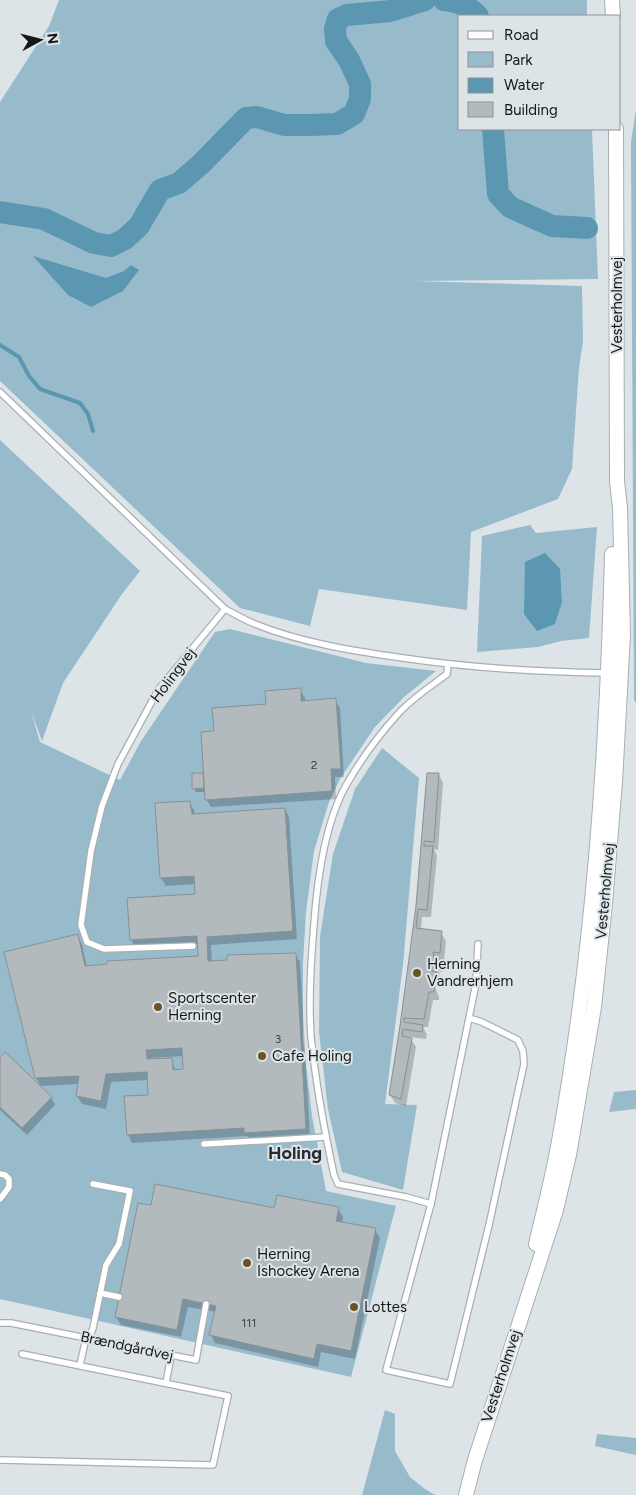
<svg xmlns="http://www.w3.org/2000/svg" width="636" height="1495" viewBox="0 0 636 1495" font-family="Figtree,sans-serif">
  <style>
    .green { fill: #98bbcc }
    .water { fill: #5c97b2 }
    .shadow { fill: #0003; fill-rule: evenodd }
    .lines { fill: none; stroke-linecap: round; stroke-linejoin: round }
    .stream { stroke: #5c97b2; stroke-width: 4 }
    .river { stroke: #5c97b2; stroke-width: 22 }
    .building { fill: #b2babd; stroke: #899094; fill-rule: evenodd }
    .service-casing { stroke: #a8afb3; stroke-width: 8 }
    .tertiary-casing { stroke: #a8afb3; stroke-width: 16 }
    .service { stroke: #fff; stroke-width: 5.5 }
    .tertiary { stroke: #fff; stroke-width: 14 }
    .poi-dot { fill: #6c5223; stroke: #dde4e8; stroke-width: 2 }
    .labels { text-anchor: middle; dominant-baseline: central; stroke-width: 4; stroke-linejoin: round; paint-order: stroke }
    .number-label { font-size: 12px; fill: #3c3f41 }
    .street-label { font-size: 15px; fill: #141618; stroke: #dde4e8 }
    .poi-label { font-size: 15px; fill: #141618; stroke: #dde4e8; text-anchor: start }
    .quarter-label { font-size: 18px; font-weight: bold; fill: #272d2f; stroke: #dde4e8 }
  </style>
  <rect width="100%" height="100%" fill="#dde4e8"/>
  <g class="green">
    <path d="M59 0H587V16H460V129H592L598 279 413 281 582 286 583 341 579 368 572 469 558 499 471 532 467 610 319 589 310 626 240 608 0 381V102L49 26Z"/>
    <path d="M636 109V703L634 700 631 142Z"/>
    <path d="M0 440 140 571 122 594 63 683 42 741 31 711 40 742 120 780 141 741 215 632 230 629 366 663 436 671 404 697 375 727 340 779 329 802 314 851 306 912 303 963V1039L312 1116 326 1191 396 1206 351 1377 0 1299Z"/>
    <path d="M530 525 536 533 597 527 589 638 561 641 538 647 477 652 482 536Z"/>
    <path d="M382 748 419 778 403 965 385 1104 417 1105 403 1190 342 1172 328 1109 319 1032 320 936 333 854 355 789Z"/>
    <path d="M636 1090V1109L609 1112 614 1092Z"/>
    <path d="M385 1410 395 1414V1451L410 1477 425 1489 435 1495H362Z"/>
    <path d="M597 1434 636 1438V1455L595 1446Z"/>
  </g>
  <g class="water">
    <path d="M33 256 106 278 124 271 131 265 139 270 123 291 91 307 68 295Z"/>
    <path d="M545 553 560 569 562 602 555 624 537 631 524 614 525 562Z"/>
  </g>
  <g class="shadow">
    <path d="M300 690 305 698V702L335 700 340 708 344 777H335L336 799 211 807 206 799V792H196L194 788 203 774 205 777 215 732Z"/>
    <path d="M428 775H439L443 783 438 850 434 849 437 856 431 917H422L421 930 441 933 446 941 444 961 439 960 443 967 442 972 437 971 443 982 441 988 434 986 439 996V1000H433L428 1027H423L427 1035 426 1039 410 1037 416 1047 406 1106 395 1103 390 1095 417 906Z"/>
    <path d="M189 802 194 810 195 815 285 809 289 817 297 939 211 945 212 962 295 954 300 962 310 1137 250 1141 247 1136 132 1143 128 1135 149 1096V1080L111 1082 106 1109 82 1104 77 1096 79 1084 41 1086 36 1078 77 935 82 944 87 967 199 957V944L136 948 131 940 197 895 196 884 166 886 161 878ZM183 1056 184 1070 176 1071 171 1059 150 1060V1058Z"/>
    <path d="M0 1059 51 1097 55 1105 27 1135 0 1110Z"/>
    <path d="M152 1207 275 1209H338L343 1217 342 1223 375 1230 380 1238 355 1359 321 1352 318 1367 215 1343 211 1335 216 1312 188 1307 181 1337 121 1325 116 1317Z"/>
  </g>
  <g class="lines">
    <path class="stream" d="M0 345 19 357 29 376 40 389 80 403 88 414 93 431"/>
    <g class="river">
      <path d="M444 0C457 1 470 7 478 16"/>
      <path d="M493 129 498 194 510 207 552 226 587 228"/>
      <path d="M0 212 44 219 94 243 111 246 125 239 139 226 160 190 179 183 201 164 246 118 257 117 284 125H311L337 124 354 114 360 99V84L349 60 336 41 335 29 338 19 347 15 390 11 425 0"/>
    </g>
  </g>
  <g class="building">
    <path d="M301 688V701L336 698 341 769H331L332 791 205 800 201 732 214 731 212 708 266 704 265 691Z"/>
    <path d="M192 773H203L204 788 192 789Z"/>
    <path d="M427 773H439L434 842 424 841V846H433L427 910 418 909 416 928 442 931 440 953 433 952 434 958H439L438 965 432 964V971L439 973 437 980 429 979V984L435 987 434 992H429L424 1019 404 1018V1022L423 1025 422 1032 403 1029 402 1036 412 1038 401 1099 389 1095 400 1026 416 906Z"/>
    <path d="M190 801 192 814 285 808 293 931 207 937 208 961 227 960V955L296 953 306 1129 244 1133V1128L127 1135 124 1096 148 1095 147 1072 106 1074 101 1101 76 1096 79 1076 35 1078 4 952 78 934 85 966 107 964V961L198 956 197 936 130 940 127 898 195 894 194 876 160 878 155 803ZM182 1048 183 1069 173 1070 172 1058 147 1059 146 1050Z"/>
    <path d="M5 1052 52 1097 22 1128 0 1107V1057Z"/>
    <path d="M155 1184 274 1208 277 1195 339 1207 336 1221 376 1228 351 1351 317 1344 314 1359 209 1335 216 1306 183 1299 177 1330 115 1317 138 1203 151 1205Z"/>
  </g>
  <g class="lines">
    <g class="service-casing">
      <g id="service">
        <path d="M0 392 225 609 158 690 118 764 102 806 91 851 81 925 87 942 104 949 193 946"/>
        <path d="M225 609C235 614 245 620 255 624 302 643 354 651 403 658 471 668 538 672 607 673"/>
        <path d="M469 1018 482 1022 518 1040 523 1051 524 1064 489 1225 450 1384 386 1370 431 1204 469 1018 476 983 478 944"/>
        <path d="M204 1144 326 1137"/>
        <path d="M0 1174 5 1175 9 1179V1187L0 1199"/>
        <path d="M431 1204 406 1197 338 1184 334 1175C324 1129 316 1084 311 1037 308 993 312 946 316 901 320 863 328 815 348 782 362 758 379 735 397 715 411 699 430 687 447 674L448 664"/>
        <path d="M100 1293 119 1297"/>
        <path d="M0 1323H11L196 1360 206 1304"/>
        <path d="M89 1338 93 1328 106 1265 119 1244 130 1191 93 1184"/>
        <path d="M80 1365 86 1338"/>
        <path d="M166 1383 171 1356"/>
        <path d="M1 1460 213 1465 228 1396 22 1354"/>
      </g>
    </g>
    <g class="tertiary-casing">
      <g id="tertiary">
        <path d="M612 0 613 16"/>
        <path d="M536 1244C544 1210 553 1176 559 1141 594 947 607 751 612 554"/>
        <path d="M466 1495 475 1460 556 1210 569 1155 594 1007 605 904 615 782 623 635 620 508 617 481 616 129"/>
      </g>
    </g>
    <use href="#service" class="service"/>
    <use href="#tertiary" class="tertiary"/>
  </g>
  <g class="poi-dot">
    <circle cx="417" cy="973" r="5"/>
    <circle cx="158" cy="1007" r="5"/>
    <circle cx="262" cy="1056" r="5"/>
    <circle cx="247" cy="1263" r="5"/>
    <circle cx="354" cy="1307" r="5"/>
  </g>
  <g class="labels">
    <g class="number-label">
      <text x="314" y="765">2</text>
      <text x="278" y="1039">3</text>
      <text x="249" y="1323">111</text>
    </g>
    <g class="street-label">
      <text transform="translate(617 305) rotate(-90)">Vesterholmvej</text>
      <text transform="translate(173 675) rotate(-53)">Holingvej</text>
      <text transform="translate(605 891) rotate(-85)">Vesterholmvej</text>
      <text transform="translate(127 1346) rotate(12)">Brændgårdvej</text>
      <text transform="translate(501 1376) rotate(-72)">Vesterholmvej</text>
    </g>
    <g class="poi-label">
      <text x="427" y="964">Herning<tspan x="427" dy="17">Vandrerhjem</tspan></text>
      <text x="168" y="998">Sportscenter<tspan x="168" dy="17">Herning</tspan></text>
      <text x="272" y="1056">Cafe Holing</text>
      <text x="257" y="1254">Herning<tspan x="257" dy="17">Ishockey Arena</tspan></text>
      <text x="364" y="1307">Lottes</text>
    </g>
    <g class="quarter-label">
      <text x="295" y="1153">Holing</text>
    </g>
  </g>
  <rect x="458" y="15" width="162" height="115" fill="#dde4e8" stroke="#8d9295"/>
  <rect x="468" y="31" width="25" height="8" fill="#ffffff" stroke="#8d9295"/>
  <text x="504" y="40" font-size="15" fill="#141618">Road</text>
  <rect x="468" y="52" width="25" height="15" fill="#98bbcc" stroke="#8d9295"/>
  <text x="504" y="65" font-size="15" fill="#141618">Park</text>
  <rect x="468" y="78" width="25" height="15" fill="#5c97b2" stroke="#8d9295"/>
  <text x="504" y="90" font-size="15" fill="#141618">Water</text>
  <rect x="468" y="102" width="25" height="15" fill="#b2babd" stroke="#8d9295"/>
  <text x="504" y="115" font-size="15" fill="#141618">Building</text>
  <g transform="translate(40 40) rotate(83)" stroke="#dde4e8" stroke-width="4" paint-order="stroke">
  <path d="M0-4L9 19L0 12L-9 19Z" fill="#141618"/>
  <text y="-8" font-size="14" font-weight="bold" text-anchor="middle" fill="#141618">N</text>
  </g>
</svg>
